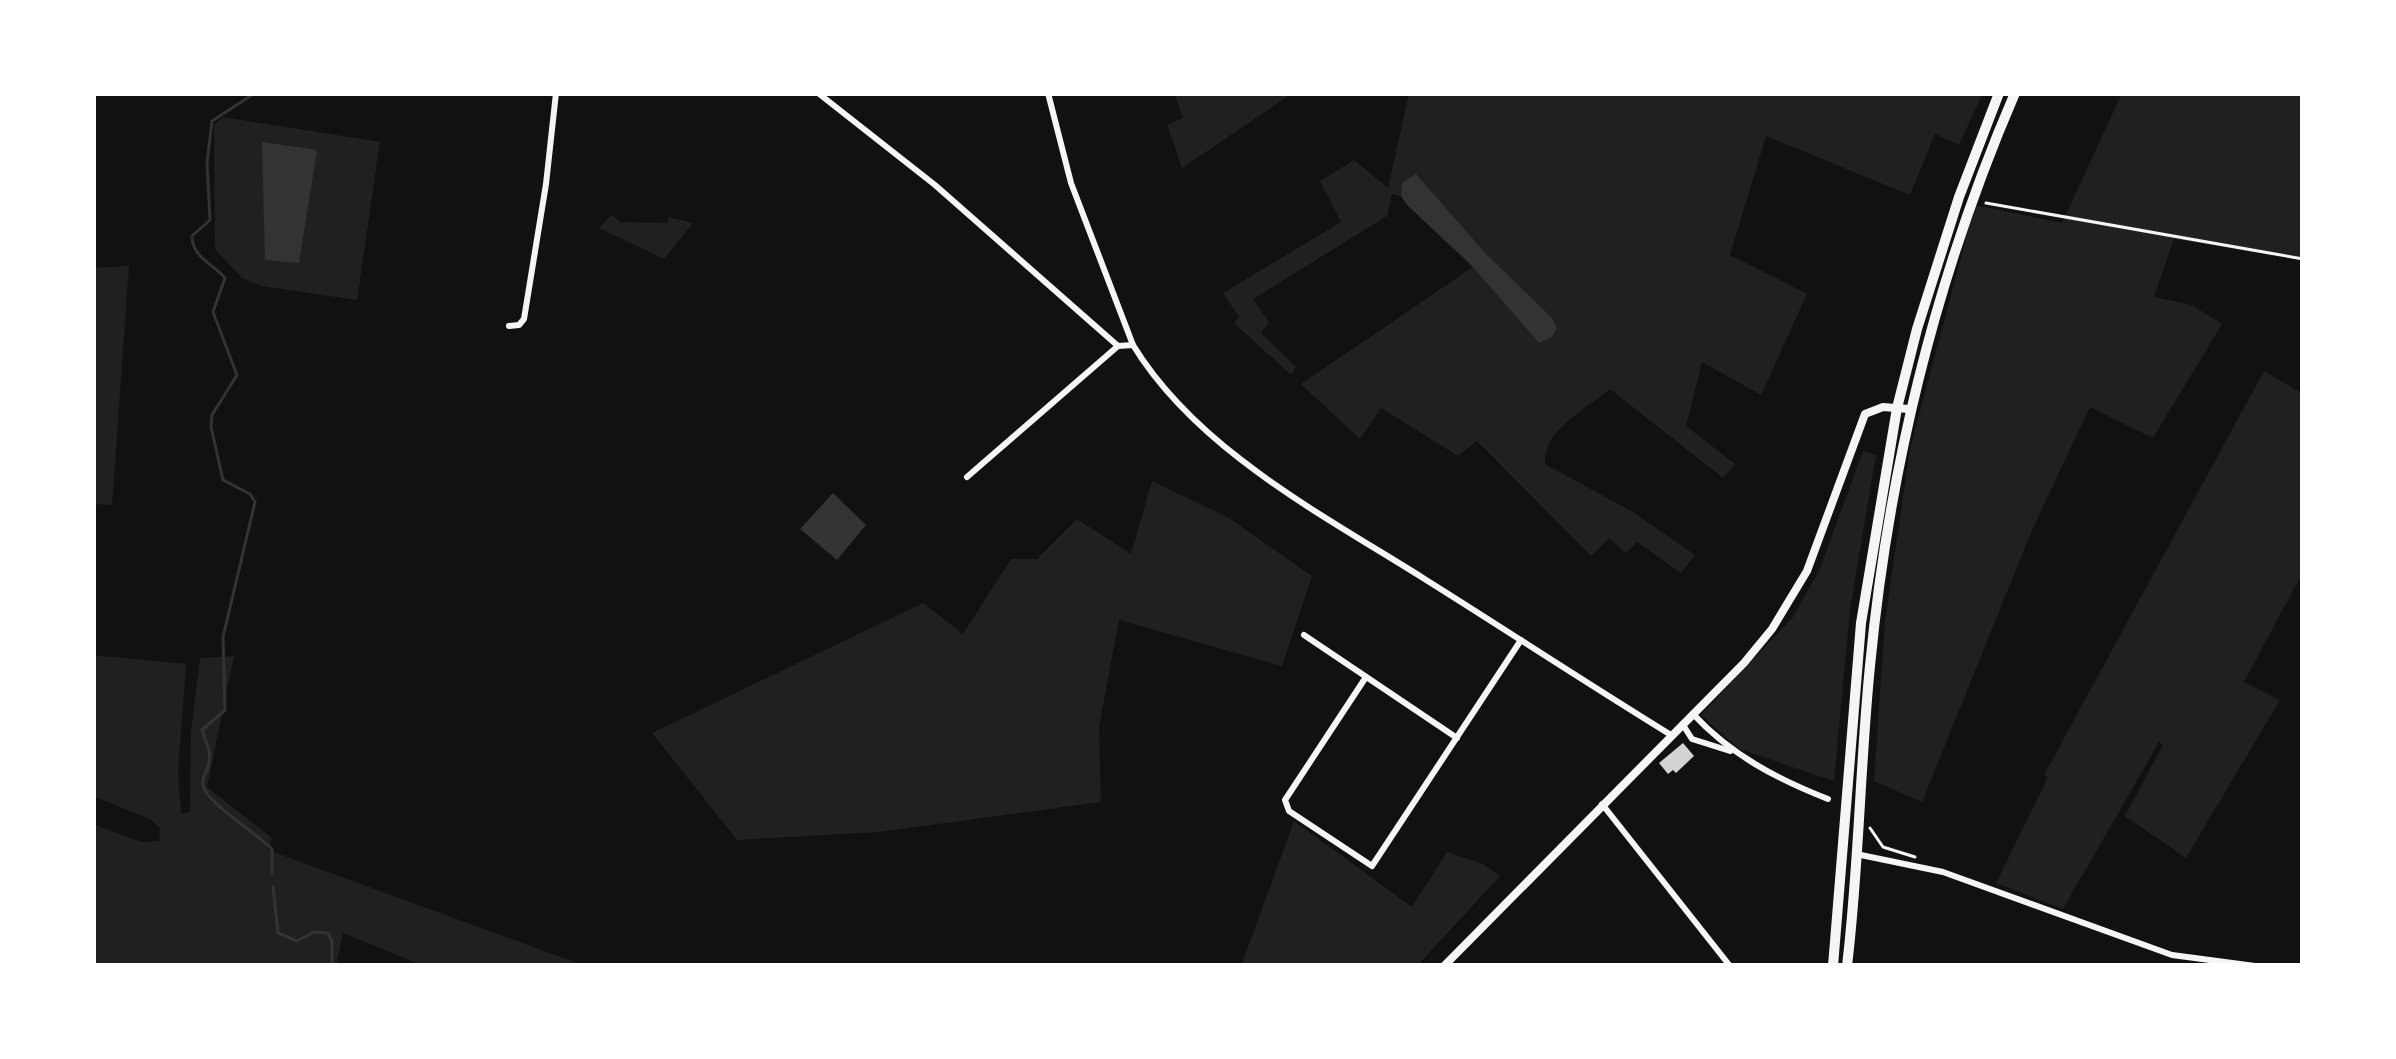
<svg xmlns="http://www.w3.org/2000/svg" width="2396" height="1059" viewBox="0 0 2396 1059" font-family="'Exo 2',sans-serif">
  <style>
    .green { fill: #202020 }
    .water { fill: #333 }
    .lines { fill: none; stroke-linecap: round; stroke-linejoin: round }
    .stream { stroke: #333; stroke-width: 3 }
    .building { fill: #d3d3d3 }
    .path { stroke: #f5f5f5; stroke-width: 3 }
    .minor { stroke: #f5f5f5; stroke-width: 6 }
    .tertiary { stroke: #f5f5f5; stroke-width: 8 }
    .primary { stroke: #f5f5f5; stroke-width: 10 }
  </style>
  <rect width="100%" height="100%" fill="#111"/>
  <g class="green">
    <path d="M1174 93H1293L1182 168 1167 125 1183 118Z"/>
    <path d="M1409 93H1983L1959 145 1935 134 1910 195 1766 136 1730 255 1807 294 1761 395 1702 362 1686 426 1735 464 1723 478 1610 389C1586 409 1543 430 1545 464L1633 512 1695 555 1681 573 1637 542 1626 553 1609 538 1591 556 1477 441 1458 456 1381 408 1360 439 1301 384 1473 267 1539 343 1552 337 1557 328 1553 319 1402 183 1401 196 1392 194 1387 216 1253 299 1269 322 1261 333 1296 367 1291 375 1234 323 1239 317 1223 293 1341 222 1320 181 1354 160 1388 188Z"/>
    <path d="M2122 93H2303V260L2174 239 2154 297 2192 305 2222 324 2153 438 2090 407 2032 530 1922 802 1874 781 1885 621 1910 449 1975 205 2062 223Z"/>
    <path d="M223 117 380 142 357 300 261 286 242 278 215 249 214 124Z"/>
    <path d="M611 215 621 222 668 223V217L693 223 664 259 599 228Z"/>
    <path d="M129 266 112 505 93 504V268Z"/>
    <path d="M2264 371 2303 394V572L2244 682 2280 700 2186 858 2125 816 2163 745 2159 742 2063 909 1996 883 2048 777 2044 775Z"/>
    <path d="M1863 451 1876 455 1850 610 1834 781 1739 749 1701 715 1793 617 1819 571Z"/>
    <path d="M1152 481 1229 518 1312 576 1282 666 1119 620 1099 727 1101 802 879 832 737 840 652 733 923 603 963 634 1011 559H1037L1077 519 1131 554Z"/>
    <path d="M93 655 186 664 178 771 181 814 190 812 191 732 200 658 234 656 207 787 272 838 268 850 585 966H424L343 933 337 962 340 966H93V824L141 842 159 841 160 828 150 819 93 796Z"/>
    <path d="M1294 821 1412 907 1447 852 1483 864 1500 876 1417 966H1241Z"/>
  </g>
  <g class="water">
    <path d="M262 142 317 150 299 263 265 260Z"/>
    <path d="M1416 174 1486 254 1553 319 1557 328 1552 337 1539 343 1471 265 1407 205 1401 196 1402 183Z"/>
    <path d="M833 493 866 525 837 560 800 529Z"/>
  </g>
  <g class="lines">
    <g class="stream">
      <path d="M255 93 212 121 207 163 210 220 192 236C192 257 213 264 225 278L213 312 237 375 212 415 211 427 223 480 250 494 255 502 223 637 225 710 202 730C206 743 213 752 208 767 205 776 202 775 203 785 204 801 259 835 272 849V873"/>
      <path d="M273 887 278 933 297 941 314 932 328 933 332 941V966"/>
    </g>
  </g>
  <path class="building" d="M1683 743 1694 756 1676 773 1673 770 1668 774 1659 763Z"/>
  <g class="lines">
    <g class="path">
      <path d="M1986 203 2303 259"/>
      <path d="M1870 828 1883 847 1915 857"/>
    </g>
    <g class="minor">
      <path d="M818 93 935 185 1118 346 1133 345C1197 450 1323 515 1423 578 1506 630 1588 684 1671 735"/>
      <path d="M1048 93 1071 183 1133 345"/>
      <path d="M509 326 519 325 524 319 546 184 556 93"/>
      <path d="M967 477 1118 346"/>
      <path d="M1304 635 1457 738"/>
      <path d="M1366 677 1285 800 1289 811 1372 866 1521 640"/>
      <path d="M1693 714C1731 755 1777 779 1828 799"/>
      <path d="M1683 725 1692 739 1730 751"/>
      <path d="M1602 804 1730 966"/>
      <path d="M1856 854 1943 872 2172 955 2255 966"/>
    </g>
    <path class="tertiary" d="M1444 966 1744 663 1772 629 1807 571 1865 414 1883 407 1909 409"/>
    <g class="primary">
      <path d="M1833 966 1861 623 1897 408 1917 329 1959 197 1999 93"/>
      <path d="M1847 966C1859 866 1860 765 1870 666 1889 467 1936 276 2015 93"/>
    </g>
  </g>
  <rect width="2396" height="1059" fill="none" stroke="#ffffff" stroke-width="192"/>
</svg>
